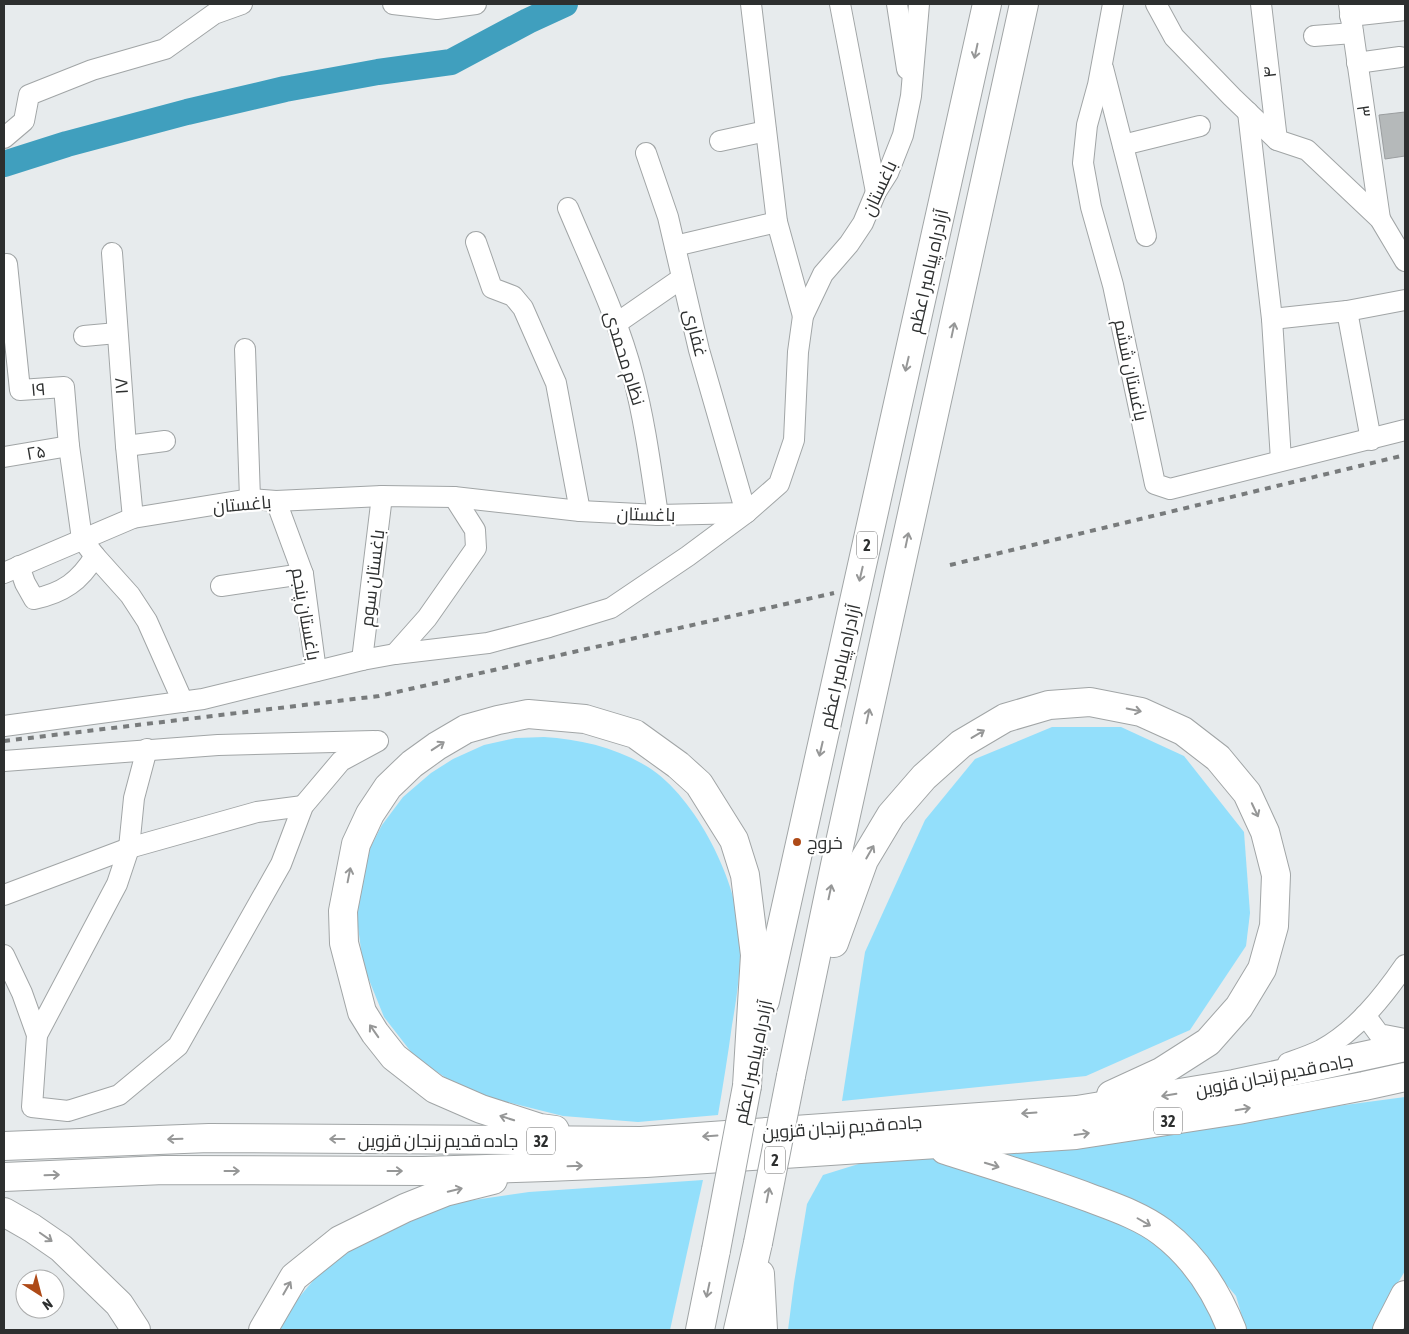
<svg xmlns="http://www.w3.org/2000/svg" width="1409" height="1334" viewBox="0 0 1409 1334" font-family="'Asap Condensed',Cairo,sans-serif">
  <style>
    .green { fill: #93dffb }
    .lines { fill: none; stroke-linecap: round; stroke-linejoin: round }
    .river { stroke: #409fbe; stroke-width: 26 }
    .building { fill: #b5b9ba; stroke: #9b9ea0 }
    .minor-casing { stroke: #a1a5a6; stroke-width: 22 }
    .highway-casing { stroke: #a1a5a6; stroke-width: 30 }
    .minor { stroke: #fff; stroke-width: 20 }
    .highway { stroke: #fff; stroke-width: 28 }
    .rail { stroke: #787b7c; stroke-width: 4; stroke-dasharray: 6 6; stroke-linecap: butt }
    .highway-bridge-casing { stroke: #a1a5a6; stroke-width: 30; stroke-linecap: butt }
    .highway-bridge { stroke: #fff; stroke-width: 28 }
    .oneway { stroke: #969797 }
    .poi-dot { fill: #ae4a17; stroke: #fff; stroke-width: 2 }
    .labels { text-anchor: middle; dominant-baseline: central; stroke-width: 4.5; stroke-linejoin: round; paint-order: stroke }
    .shield { fill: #fff; stroke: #6c6d6d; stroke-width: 1 }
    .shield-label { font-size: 16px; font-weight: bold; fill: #2d2f2f }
    .street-label { font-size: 18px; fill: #2d2f2f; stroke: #fff }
    .poi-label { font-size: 18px; fill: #2d2f2f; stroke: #fff; text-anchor: start }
  </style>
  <rect width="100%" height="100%" fill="#e7ebed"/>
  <g class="green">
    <path d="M1052 727H1121L1184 756 1244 832 1250 913 1246 946 1190 1030 1086 1076 842 1101 865 952 925 820 975 759Z"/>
    <path d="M544 737C580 739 617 748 648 767 696 797 739 883 740 939 741 968 737 997 732 1025 728 1055 723 1085 718 1115L638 1122 563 1116 495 1099 455 1084 415 1057 384 1017 363 965 357 919 362 879 370 848 382 825 403 797 431 773 453 759 484 745 516 738Z"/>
    <path d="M1405 1097V1271L1396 1286 1380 1330H1246L1236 1296 1198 1251 1131 1199 995 1152Z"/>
    <path d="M928 1155 1117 1217 1184 1265 1223 1330H788L794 1283 807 1204 823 1175 881 1157Z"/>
    <path d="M703 1180 670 1330H280L296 1301 322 1270 353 1245 425 1211 467 1201 529 1192Z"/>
  </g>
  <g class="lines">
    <path class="river" d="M4 164 67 144 187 112 285 89 378 72 451 62 528 21 565 4"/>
  </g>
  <path class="building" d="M1405 112V156L1385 159 1379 115Z"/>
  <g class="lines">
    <g class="minor-casing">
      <g id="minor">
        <path d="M393 4 437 9 476 4"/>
        <path d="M751 4 777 222 803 316"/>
        <path d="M840 4 876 192"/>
        <path d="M897 4 907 69"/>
        <path d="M1113 4 1098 85 1087 125 1083 163 1091 207 1113 285 1155 484 1170 489 1405 430"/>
        <path d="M1156 4 1174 37 1232 97 1277 140 1307 150 1380 219 1405 261"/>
        <path d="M1261 4 1277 140"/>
        <path d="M1349 4 1380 219"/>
        <path d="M1350 16 1405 10"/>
        <path d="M1314 36 1353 33"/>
        <path d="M1357 63 1400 57"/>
        <path d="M1103 68 1146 236"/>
        <path d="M1248 112 1272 319 1281 460"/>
        <path d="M4 138 24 121 29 95 92 70 165 49 214 14 242 4"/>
        <path d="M720 141 766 131"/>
        <path d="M1123 145 1200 126"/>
        <path d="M568 208C591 263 618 318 633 376 645 422 651 469 658 515"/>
        <path d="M476 242 492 288 513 296 523 308 556 383 580 511"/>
        <path d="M675 246 777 222"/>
        <path d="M112 253 126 446 133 518"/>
        <path d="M7 264 20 390 64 387 69 446 82 539 95 556 130 595 147 621 183 702"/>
        <path d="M1347 311 1371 440"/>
        <path d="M1272 319 1347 311 1405 300"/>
        <path d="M617 323 682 278"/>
        <path d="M84 336 117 333"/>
        <path d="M245 349 250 499"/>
        <path d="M126 446 165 441"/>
        <path d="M4 457 69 446"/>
        <path d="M276 501 303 574 316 671"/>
        <path d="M19 566 25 583 34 599C63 593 80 581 95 556"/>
        <path d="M4 573 133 518 250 499 276 501 382 496 454 497 580 511 658 515 746 513 779 484 794 440 798 352 803 316 823 274 849 244 863 223 876 192 888 173 903 135 911 96 919 4"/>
        <path d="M221 586 303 574"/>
        <path d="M395 654 427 618 476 548 475 530 454 497"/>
        <path d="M362 660 382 496"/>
        <path d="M4 726 203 699 362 660 395 654 488 643 549 627 611 608 688 556 746 513 699 350 668 217 646 153"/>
        <path d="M4 761 218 745 374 741"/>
        <path d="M4 895 129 848 257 812 303 806"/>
        <path d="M4 955 22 993 37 1035 32 1107 68 1111 119 1095 178 1046 281 864 303 806 341 761 378 741"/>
        <path d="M1365 1015 1379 1034 1405 1039"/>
        <path d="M37 1035 117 884 129 848 134 798 147 749"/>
        <path d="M1288 1063C1299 1059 1311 1055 1321 1050 1356 1031 1383 997 1405 965"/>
      </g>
    </g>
    <g class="highway-casing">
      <g id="highway">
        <path d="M834 943 864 860 891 815 924 777 961 744 1005 718 1049 705 1090 702 1141 712 1183 731 1218 758 1247 793 1265 832 1276 875 1274 926 1262 969 1239 1007 1208 1042 1161 1072 1111 1095"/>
        <path d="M765 1001 987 4"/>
        <path d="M791 1076 835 865 1024 4"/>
        <path d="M555 1130 540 1128 481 1109 435 1089 394 1057 375 1033 362 1012 344 943 343 911 356 844 370 814 388 787 412 764 437 746 466 729 498 720 528 714 585 719 635 734 678 765 699 784 734 840 745 875 755 955 747 1086"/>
        <path d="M4 1146 209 1138 641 1141 1077 1110 1234 1084 1405 1047"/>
        <path d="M945 1150C993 1165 1042 1180 1090 1198 1114 1207 1141 1216 1162 1232 1195 1257 1217 1292 1232 1330"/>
        <path d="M4 1177 164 1170 423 1171 547 1167 646 1163 1076 1135 1238 1110 1364 1086 1405 1077"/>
        <path d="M4 1212 32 1228 61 1248 119 1304 136 1330"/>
        <path d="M760 1274 763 1330"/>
        <path d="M263 1330 294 1277 340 1240 405 1208 445 1192 493 1180"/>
        <path d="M700 1330 716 1250"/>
        <path d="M738 1330 758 1243"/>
        <path d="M1387 1330 1405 1295"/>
      </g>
    </g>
    <use href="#minor" class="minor"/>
    <use href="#highway" class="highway"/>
    <g class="rail">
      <path d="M950 565 1405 455"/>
      <path d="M4 741 379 696 834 593"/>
    </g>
    <g class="highway-bridge-casing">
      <g id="highway-bridge">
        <path d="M758 1243 791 1076"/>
        <path d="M716 1250 747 1086"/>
      </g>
    </g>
    <use href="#highway-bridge" class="highway-bridge"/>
  </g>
  <defs><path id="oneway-shaft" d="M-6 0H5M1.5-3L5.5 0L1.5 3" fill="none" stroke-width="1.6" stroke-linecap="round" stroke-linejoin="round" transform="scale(1.25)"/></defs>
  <g class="oneway">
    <use href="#oneway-shaft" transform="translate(976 51) rotate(102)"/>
    <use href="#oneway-shaft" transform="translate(953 330) rotate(-78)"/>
    <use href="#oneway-shaft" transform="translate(907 364) rotate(103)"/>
    <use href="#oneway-shaft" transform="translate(907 540) rotate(-78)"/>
    <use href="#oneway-shaft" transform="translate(861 574) rotate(103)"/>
    <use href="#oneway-shaft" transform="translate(1134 710) rotate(12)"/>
    <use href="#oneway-shaft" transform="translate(868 716) rotate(-78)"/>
    <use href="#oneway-shaft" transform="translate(978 734) rotate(-31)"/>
    <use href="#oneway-shaft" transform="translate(438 746) rotate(-33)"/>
    <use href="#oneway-shaft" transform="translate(821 749) rotate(103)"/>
    <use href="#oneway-shaft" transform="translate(1255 810) rotate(65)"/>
    <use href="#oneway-shaft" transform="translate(870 852) rotate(-60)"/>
    <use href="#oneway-shaft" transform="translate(349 875) rotate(-79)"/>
    <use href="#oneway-shaft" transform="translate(830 892) rotate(-78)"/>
    <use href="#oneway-shaft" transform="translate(374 1031) rotate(-125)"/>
    <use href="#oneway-shaft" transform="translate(1169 1095) rotate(171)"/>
    <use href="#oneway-shaft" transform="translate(1243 1109) rotate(-10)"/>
    <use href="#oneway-shaft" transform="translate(1029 1113) rotate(176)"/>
    <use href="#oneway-shaft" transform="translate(507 1118) rotate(-162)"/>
    <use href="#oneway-shaft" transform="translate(1082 1134) rotate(-8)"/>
    <use href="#oneway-shaft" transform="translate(710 1136) rotate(176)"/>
    <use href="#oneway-shaft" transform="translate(175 1139) rotate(178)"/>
    <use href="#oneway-shaft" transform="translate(337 1139) rotate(-180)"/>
    <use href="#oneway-shaft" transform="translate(992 1165) rotate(17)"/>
    <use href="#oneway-shaft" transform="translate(575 1166) rotate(-2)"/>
    <use href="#oneway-shaft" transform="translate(232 1171)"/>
    <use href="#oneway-shaft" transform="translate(395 1171)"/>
    <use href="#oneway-shaft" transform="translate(52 1175) rotate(-2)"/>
    <use href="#oneway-shaft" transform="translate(455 1190) rotate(-14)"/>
    <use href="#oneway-shaft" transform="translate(768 1195) rotate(-79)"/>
    <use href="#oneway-shaft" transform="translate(1144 1222) rotate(30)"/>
    <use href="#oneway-shaft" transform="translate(46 1237) rotate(35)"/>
    <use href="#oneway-shaft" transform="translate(287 1288) rotate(-60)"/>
    <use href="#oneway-shaft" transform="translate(708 1290) rotate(102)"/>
  </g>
  <circle class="poi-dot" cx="797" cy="842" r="5"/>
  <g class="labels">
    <g class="shield">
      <rect x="857" y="531.5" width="20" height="27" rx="4"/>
      <rect x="1154" y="1107.5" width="28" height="27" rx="4"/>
      <rect x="527" y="1127.5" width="28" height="27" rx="4"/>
      <rect x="765" y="1146.5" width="20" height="27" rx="4"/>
    </g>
    <g class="shield-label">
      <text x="867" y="545">2</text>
      <text x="1168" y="1121">32</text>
      <text x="541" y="1141">32</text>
      <text x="775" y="1160">2</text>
    </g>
    <g class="street-label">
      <text transform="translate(1269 72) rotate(-97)">۴</text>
      <text transform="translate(1364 111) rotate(82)">۳</text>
      <text transform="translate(879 188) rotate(-65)">باغستان</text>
      <text transform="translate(928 271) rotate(-77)">آزادراه پیامبر اعظم</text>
      <text transform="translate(696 333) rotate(76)">غفاری</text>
      <text transform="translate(625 358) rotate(73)">نظام محمدی</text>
      <text transform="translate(1131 370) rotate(78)">باغستان ششم</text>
      <text transform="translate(121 386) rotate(-94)">۱۷</text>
      <text transform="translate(38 389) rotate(-5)">۱۹</text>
      <text transform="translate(36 452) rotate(-10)">۲۵</text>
      <text transform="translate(242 504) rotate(-5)">باغستان</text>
      <text transform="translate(646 514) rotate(1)">باغستان</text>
      <text transform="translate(372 578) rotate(-83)">باغستان سوم</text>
      <text transform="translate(306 614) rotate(80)">باغستان پنجم</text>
      <text transform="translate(840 666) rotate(-77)">آزادراه پیامبر اعظم</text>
      <text transform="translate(753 1062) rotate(-78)">آزادراه پیامبر اعظم</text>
      <text transform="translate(1274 1075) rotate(-11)">جاده قدیم زنجان قزوین</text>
      <text transform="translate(842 1127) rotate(-4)">جاده قدیم زنجان قزوین</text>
      <text x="438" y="1140">جاده قدیم زنجان قزوین</text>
    </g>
    <g class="poi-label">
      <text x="807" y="842">خروج</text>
    </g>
  </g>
  <rect width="1409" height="1334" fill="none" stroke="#2d2f2f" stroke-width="10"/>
  <g transform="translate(40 1294) rotate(144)"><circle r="24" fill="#ffffff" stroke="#abacac"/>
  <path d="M0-4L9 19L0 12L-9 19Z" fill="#ae4a17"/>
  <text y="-8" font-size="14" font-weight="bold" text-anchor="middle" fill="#2d2f2f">N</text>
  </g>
</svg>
